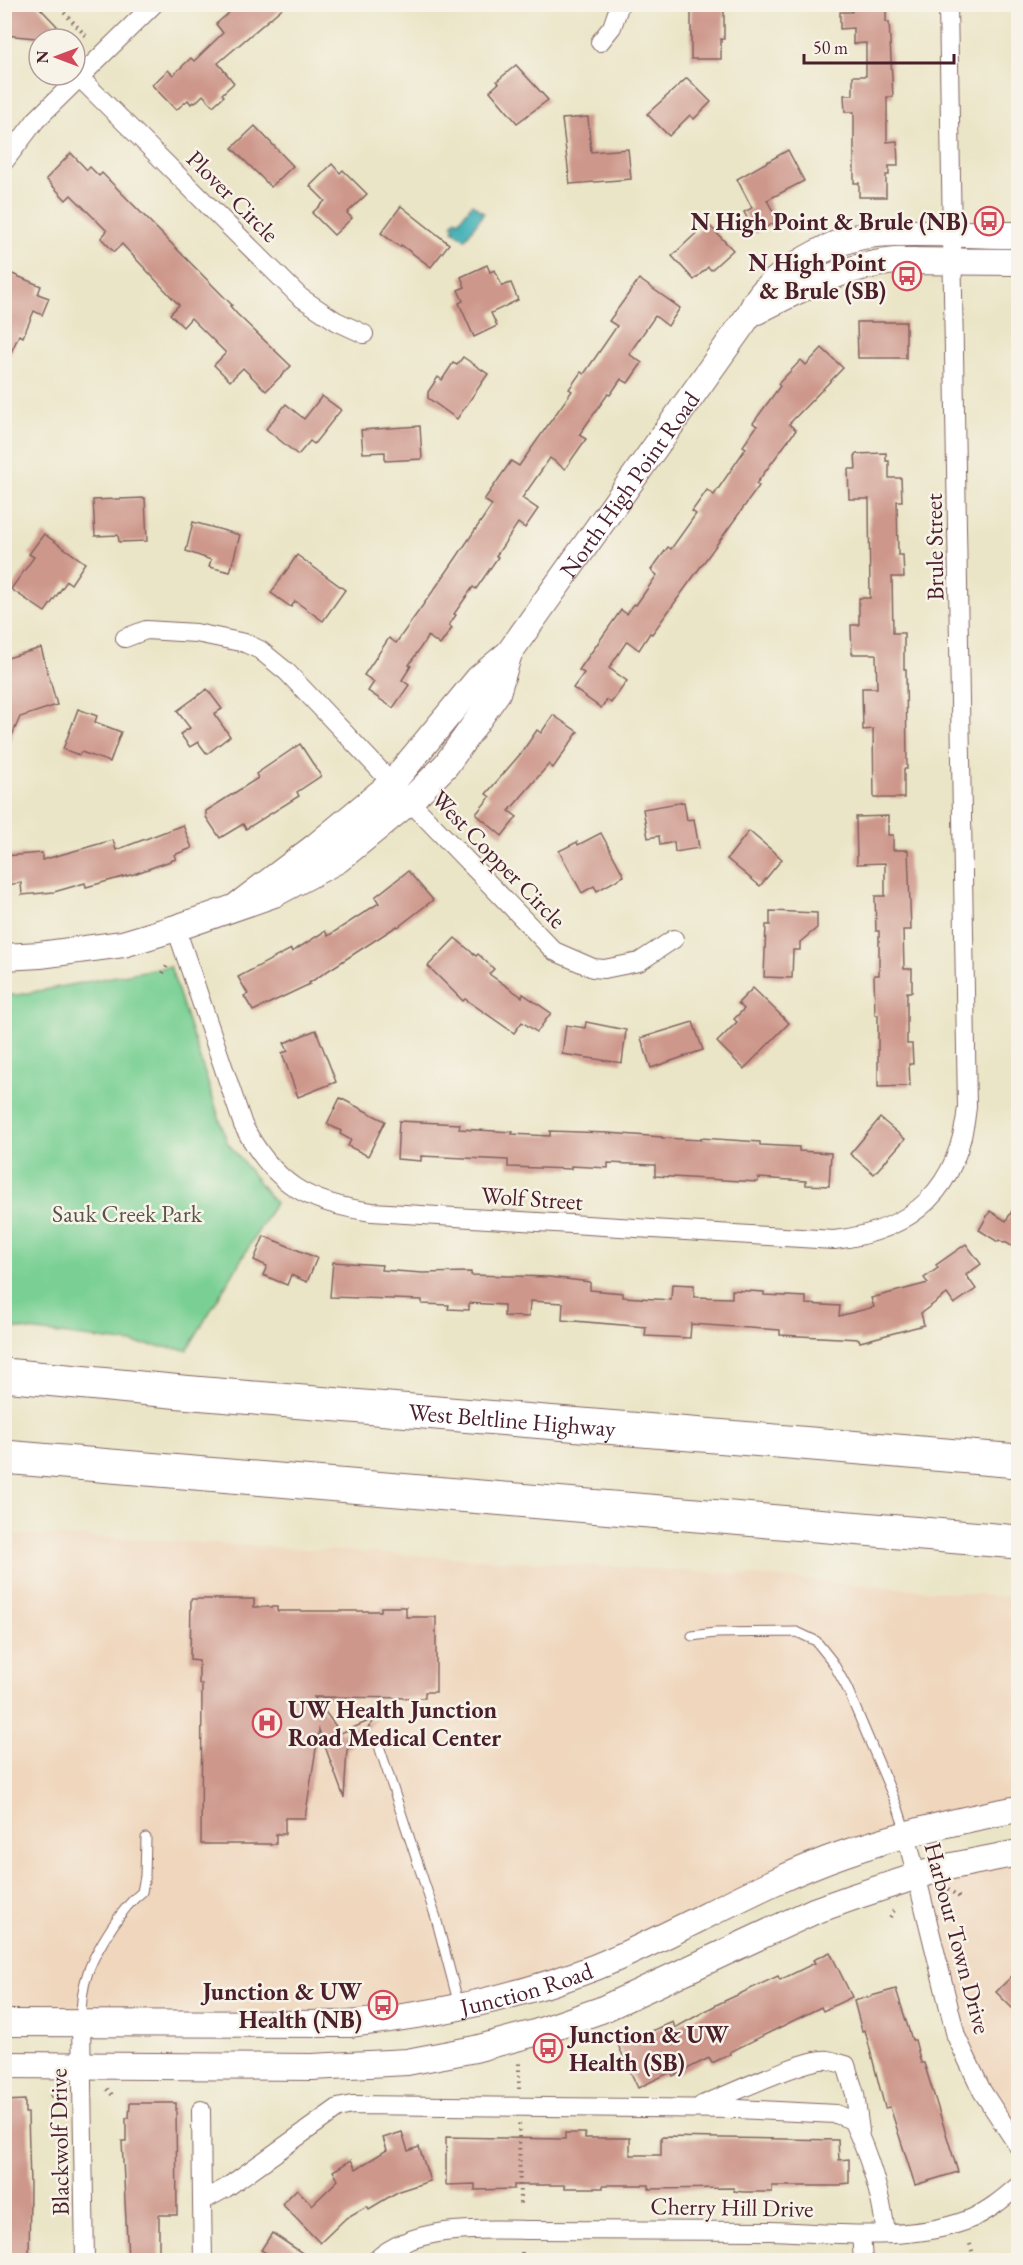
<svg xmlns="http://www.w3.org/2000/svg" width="1023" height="2265" viewBox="0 0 1023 2265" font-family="'EB Garamond',serif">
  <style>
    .built { fill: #efd6bc }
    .green { fill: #7ad094; stroke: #627860; stroke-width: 1.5 }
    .water { fill: #3fb0b6; stroke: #446870; stroke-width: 1.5 }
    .building { fill: #ce978b }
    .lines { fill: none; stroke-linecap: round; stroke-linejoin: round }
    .lane-casing { stroke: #826462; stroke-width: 11 }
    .street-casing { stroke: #826462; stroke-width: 20 }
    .secondary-casing { stroke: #826462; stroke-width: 28 }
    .highway-casing { stroke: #826462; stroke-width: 35 }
    .path { stroke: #826462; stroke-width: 4; stroke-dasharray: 1.5 4.5; stroke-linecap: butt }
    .lane { stroke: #fff; stroke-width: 9 }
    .street { stroke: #fff; stroke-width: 18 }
    .secondary { stroke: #fff; stroke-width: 26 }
    .highway { stroke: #fff; stroke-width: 33 }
    .labels { text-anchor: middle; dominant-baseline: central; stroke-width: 5; stroke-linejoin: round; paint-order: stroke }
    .street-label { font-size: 24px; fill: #4a1f2b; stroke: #f7f3e8 }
    .poi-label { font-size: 24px; font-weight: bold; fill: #4a1f2b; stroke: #f7f3e8; text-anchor: end }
    .park-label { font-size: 24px; fill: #58544a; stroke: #f7f3e8 }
  </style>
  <rect width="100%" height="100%" fill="#f7f3e8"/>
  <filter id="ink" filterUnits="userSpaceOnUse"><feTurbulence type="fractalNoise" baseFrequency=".0167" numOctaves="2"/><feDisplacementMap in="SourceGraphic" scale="12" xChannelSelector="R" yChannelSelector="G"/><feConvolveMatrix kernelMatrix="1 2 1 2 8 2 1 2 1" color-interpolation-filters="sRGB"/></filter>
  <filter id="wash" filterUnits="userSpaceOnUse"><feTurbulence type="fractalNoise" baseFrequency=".008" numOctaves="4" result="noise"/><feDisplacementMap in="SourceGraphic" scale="24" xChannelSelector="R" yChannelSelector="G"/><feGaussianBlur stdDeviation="1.35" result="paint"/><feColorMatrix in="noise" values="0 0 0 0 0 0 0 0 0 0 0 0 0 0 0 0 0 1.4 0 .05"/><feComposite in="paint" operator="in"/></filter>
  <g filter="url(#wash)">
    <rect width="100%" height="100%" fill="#ebe5c7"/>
    <g class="built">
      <path d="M5 1534 116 1538 723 1573 1018 1598V1809L974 1817 660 1937 460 2008 5 2023Z"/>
      <path d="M1018 1853V2146L982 2091 916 1875Z"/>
    </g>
    <path class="green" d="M170 966 227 1142 275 1203 187 1350 5 1327V995H17Z"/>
    <path class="water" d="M472 204 484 213 465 239 453 230 455 227 452 225 456 219 459 221Z"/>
    <g id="blocks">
      <g class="building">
        <path d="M4 4H36L57 26 44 39H39V41L36 38 4 35Z"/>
        <path d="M239 4H287L218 63 234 83 222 94 224 96 213 106 203 95 195 103 193 102 191 104 188 100 176 110 152 85 168 70 173 75 191 58 194 61 223 33 216 24Z"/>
        <path d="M691 4H724V39H721V59H691Z"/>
        <path d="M852 4H882V7H886V22H889L893 97H887V142L897 141 898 166H889V175H886V197H859V183H854V112H845L844 95H853V76H866V43L853 44V28L840 29V12H852Z"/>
        <path d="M516 65 548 100 517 123 490 91 499 83 497 81Z"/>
        <path d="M687 78 711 102 694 119 690 115 669 136 647 114Z"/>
        <path d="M588 117 591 152 628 149 631 179 570 184 562 119Z"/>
        <path d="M255 126 293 166 271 187 232 148Z"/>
        <path d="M788 150 804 181 767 200 778 221 755 233 744 212 752 208 737 179Z"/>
        <path d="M71 153 87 170 90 167 99 176 102 173 232 305 230 306 237 314 291 366 266 391 243 368 230 381 214 365 226 353 191 318 183 327 170 314 179 305 164 289 122 244 114 252 101 238 107 231 71 195 66 200 46 179Z"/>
        <path d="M332 164 340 173 343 170 367 194 347 213 352 218 334 235 312 213 325 201 310 186Z"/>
        <path d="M401 206 449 244 431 267 401 245 400 247 381 233Z"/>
        <path d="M707 223 733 250 711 270 708 267 694 280 672 256Z"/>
        <path d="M487 265 490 272 495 270 502 286 511 283 518 300 491 313 497 326 474 337 459 303 463 301 458 290 465 287 461 277Z"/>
        <path d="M10 273 41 286 38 294 49 298 42 315 34 311 23 337 19 335 4 368V287Z"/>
        <path d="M639 279 680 308 668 326 655 316 629 354 642 363 628 383 621 379 610 395 608 394 579 435 586 439 565 469 550 458 522 498 538 509 525 528 518 523 496 556 498 557 476 589 473 587 454 614 456 615 449 625 452 628 440 645 428 636 409 665 411 666 402 680 409 685 393 708 368 691 374 682 364 675 389 638 396 643 448 570 492 505 484 500 511 461 519 466 572 391 569 389 581 372 584 374 617 326 609 321Z"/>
        <path d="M857 322H906V358H858Z"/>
        <path d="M822 348 843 368 789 424 796 430 756 484 759 486 652 634 650 633 639 650 627 641 609 668 627 681 611 703 607 700 601 708 573 688 584 673 579 670 621 610 627 614 634 604 636 605 657 575 651 570 668 547 671 549 696 514 692 511 707 490 714 495 746 448 743 446 757 426 753 423 780 386 778 384 801 360 806 365Z"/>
        <path d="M463 357 488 374 457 419 428 398V392L438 377 442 380 453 363 457 365Z"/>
        <path d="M322 396 341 410 314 444 310 441 298 455 266 429 286 404 304 419Z"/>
        <path d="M420 426 422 459 385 461V452L363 453 361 430Z"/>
        <path d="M886 453V461H889V478H901L902 501H897L898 555H903L904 577H892L893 633H904V669H906L907 769H904V798H874L873 729 863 730 862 688H877L876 654H852L851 625H859V598H870L869 499H849L848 469H856L855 454Z"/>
        <path d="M145 498 147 541 119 542 118 535 95 536 93 500Z"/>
        <path d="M193 522 240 535 230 572 209 567 211 560 186 551Z"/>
        <path d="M44 534 85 563 71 584 67 581 45 612 11 589 34 557 29 554Z"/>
        <path d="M297 555 345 590 323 621 295 601 291 607 271 593Z"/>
        <path d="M41 648 57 705 20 717 4 754V659Z"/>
        <path d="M207 689 222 709 214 714 230 736 207 754 198 742 190 747 180 734 190 728 177 711Z"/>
        <path d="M78 709 97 716 95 722 121 732 110 762 81 752 79 755 63 749Z"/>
        <path d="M553 715 578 732 553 768 549 764 509 811 517 817 502 836 476 814 490 797 486 794 522 752 537 730 541 733Z"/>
        <path d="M300 744 321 776 297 792 299 796 246 829 243 824 220 838 206 817V811L258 778 256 774Z"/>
        <path d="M684 802 687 820 694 819 699 848 675 852 674 842 660 845 659 836 648 838 643 809Z"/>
        <path d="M888 816V835H893V850H908L911 930H903L904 969H912V992H907V1044H912L913 1064H909L910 1086 878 1087V1015H875L874 975H879V931H876L875 896H885V863L857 864 856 817Z"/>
        <path d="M183 825 192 848 174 855 176 859 134 874 86 887 85 883 54 892 22 895 21 883 5 885 4 856 42 853V860L113 840 116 850Z"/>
        <path d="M749 831 782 859 760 886 727 859Z"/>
        <path d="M601 833 624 876 597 891 594 886 582 893 559 851 577 842 578 845Z"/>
        <path d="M408 871 433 900 398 927 397 926 309 983 310 984 253 1011 244 996 248 994 238 977 291 949 292 952 325 931 328 936 379 903 375 897Z"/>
        <path d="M770 911 817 913V928L800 942V950H793L792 978 764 977 766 925H770Z"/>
        <path d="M455 938 476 956 478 954 494 969 489 974 522 997 523 994 551 1013 537 1032 522 1022 514 1033 465 999 463 1001 428 966Z"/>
        <path d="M753 988 789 1023 744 1069 717 1042 737 1022 734 1019 744 1009 738 1003Z"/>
        <path d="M586 1022 626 1030 622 1063 562 1054 566 1025 585 1028Z"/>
        <path d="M693 1022 703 1050 651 1068 641 1038Z"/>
        <path d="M316 1030 336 1082 298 1097 282 1053 288 1051 284 1043Z"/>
        <path d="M340 1098 385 1121 368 1156 348 1146 351 1140 340 1134 341 1131 327 1124Z"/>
        <path d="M880 1118 905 1139 874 1174 850 1154Z"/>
        <path d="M399 1121 460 1124 459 1129 513 1132 512 1134 550 1136V1131L608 1133 662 1137V1138L701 1140V1138L760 1142V1145L799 1147V1151L831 1153 829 1186 806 1185V1181L758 1178V1182L655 1176V1165L608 1163V1168L571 1166V1169L508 1167V1160L421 1156V1161L397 1159Z"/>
        <path d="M1018 1201V1250L1005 1242 1004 1243 999 1240 998 1242 979 1230 990 1211 1006 1221Z"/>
        <path d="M264 1236 317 1258 307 1282 291 1275 287 1285 263 1275 267 1266 254 1260Z"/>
        <path d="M966 1244 981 1264 966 1275 976 1289 954 1304 947 1294 921 1313 924 1325 860 1342 859 1339 780 1335V1330L691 1324 690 1338 645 1336 646 1327 562 1320 563 1303 530 1301 529 1317 504 1316V1305L469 1303V1310L448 1309 449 1305 422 1304V1300L330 1297 333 1262 382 1265 381 1270 423 1273 471 1272V1275L549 1277 590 1282V1290L623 1293V1297L671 1300 672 1284 694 1285V1297L732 1298V1290L764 1292V1295L806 1297V1304L840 1306 839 1316 874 1307 871 1298 928 1283 924 1278 938 1268 936 1265Z"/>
        <path d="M191 1599H254V1607H277V1611H381V1607H406V1617H436V1692H425V1698L314 1697 341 1733 378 1717 347 1750 344 1798 319 1730 305 1818H285V1834H276V1844H201L202 1684H199V1661L190 1660Z"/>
        <path d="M830 1952 852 1997 823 2011 821 2007 730 2052 731 2054 712 2063 709 2058 673 2076 671 2072 638 2088 618 2045 673 2022 675 2028 718 2004 778 1976 780 1980 815 1963 813 1960Z"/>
        <path d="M1018 1970V2014L996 1992Z"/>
        <path d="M896 1989 912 2040H915L921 2063H924L958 2172 915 2185 890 2107 885 2108 865 2030 862 2031 854 2001Z"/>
        <path d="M25 2100V2113H28L30 2185 29 2260H4V2101Z"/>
        <path d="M130 2103H176L177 2215H159V2260H128L122 2141H126V2118H129Z"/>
        <path d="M402 2132 408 2151 419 2147 430 2181 399 2191 369 2209 367 2206 346 2218 320 2243 282 2204 297 2189 312 2205 338 2180 333 2171 351 2160 356 2169 387 2150 383 2138Z"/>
        <path d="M565 2133H585V2138H630V2155H661V2137L838 2140 839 2160 849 2159V2183L841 2184V2186H772V2192H744L734 2191V2188L649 2189V2185H603V2188H565V2185H514V2189L475 2190V2184L446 2185V2137L565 2139Z"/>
        <path d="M272 2233 313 2260H277L261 2250Z"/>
      </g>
    </g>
  </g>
  <g filter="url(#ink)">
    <use href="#blocks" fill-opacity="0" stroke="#826462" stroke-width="1.5"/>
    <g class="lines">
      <g class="lane-casing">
        <g id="lane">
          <path d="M692 1636 715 1633 797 1632 816 1641 832 1661 847 1688 898 1808 906 1833"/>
          <path d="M380 1749 436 1918 459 2005"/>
          <path d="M81 2023C80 1982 90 1961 112 1927 121 1913 129 1902 142 1892L145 1876 146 1838"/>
        </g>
      </g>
      <g class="street-casing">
        <g id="street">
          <path d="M600 42 612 27 620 4"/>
          <path d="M79 77 300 297 336 321 364 334"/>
          <path d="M4 162 36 120 154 4"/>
          <path d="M125 638 146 630 196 633 245 643 260 650 287 672 392 783 554 951 593 968 604 969 639 962 674 939"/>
          <path d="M176 928 243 1125C274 1184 307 1203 372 1212L834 1240C914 1231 959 1188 967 1107L948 4"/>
          <path d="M906 1834 956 2036 982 2091 1018 2146"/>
          <path d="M81 2024 85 2260"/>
          <path d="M702 2105C726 2096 807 2057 828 2060 834 2061 841 2064 846 2065L855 2094 860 2131"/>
          <path d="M201 2110 202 2201"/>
          <path d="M861 2235 863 2260"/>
          <path d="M203 2260 202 2201 226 2188 338 2108 352 2105 738 2109 836 2114 852 2120C869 2155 881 2195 886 2233"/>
          <path d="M376 2260C414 2225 481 2229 529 2230 609 2230 690 2230 771 2231 831 2233 908 2242 965 2221 985 2214 1003 2199 1018 2186"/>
        </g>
      </g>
      <g class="secondary-casing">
        <g id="secondary">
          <path d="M757 311C801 288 845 266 895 261L1018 262"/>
          <path id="s1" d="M238 905 316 846 392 783 479 678 509 653 749 315C753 308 757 298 763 292 789 265 838 237 876 234 923 231 971 235 1018 235"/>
          <path d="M4 957 40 955 123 944 176 928 274 894 338 860 410 801 446 765 497 693 509 653"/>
          <path id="s2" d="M4 2023 349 2024C434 2015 516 1998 596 1967 680 1933 757 1884 843 1854 900 1834 959 1820 1018 1809"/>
          <path d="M4 2065 312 2067 407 2062 475 2049 535 2033 601 2010 814 1911 856 1896 942 1868 1018 1853"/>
        </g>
      </g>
      <g class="highway-casing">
        <g id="highway">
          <path id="s3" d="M4 1375 182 1392 1018 1461"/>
          <path d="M4 1457 1018 1542"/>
        </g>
      </g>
      <g class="path">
        <path d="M56 4 87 37"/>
        <path d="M163 973 168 964"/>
        <path d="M948 1889 962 1899"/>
        <path d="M890 1917 896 1907"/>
        <path d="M107 2089 114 2097"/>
        <path d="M519 2089V2062"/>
        <path d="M51 2097 58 2089"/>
        <path d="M519 2124 520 2204"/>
        <path d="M970 2244 975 2260"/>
        <path d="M522 2252V2260"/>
      </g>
      <use href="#lane" class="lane"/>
      <use href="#street" class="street"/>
      <use href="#secondary" class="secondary"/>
      <use href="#highway" class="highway"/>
    </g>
  </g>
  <defs>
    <g id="bus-ring" transform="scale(1.5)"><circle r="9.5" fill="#f7f3e8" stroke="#d1495b" stroke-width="1.5"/><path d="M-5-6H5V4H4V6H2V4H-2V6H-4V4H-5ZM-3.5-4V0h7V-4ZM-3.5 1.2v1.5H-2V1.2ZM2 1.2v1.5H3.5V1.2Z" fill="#d1495b"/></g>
    <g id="hospital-ring" transform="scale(1.5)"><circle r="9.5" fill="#f7f3e8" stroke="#d1495b" stroke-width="1.5"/><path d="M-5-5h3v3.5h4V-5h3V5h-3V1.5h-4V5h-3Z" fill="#d1495b"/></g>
  </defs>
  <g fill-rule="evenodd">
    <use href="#bus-ring" x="989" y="221"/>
    <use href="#bus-ring" x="907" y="276"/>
    <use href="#hospital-ring" x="267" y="1723"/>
    <use href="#bus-ring" x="383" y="2005"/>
    <use href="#bus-ring" x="548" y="2048"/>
  </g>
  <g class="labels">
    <g class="street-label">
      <text transform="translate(233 196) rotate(45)">Plover Circle</text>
      <text stroke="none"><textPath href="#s1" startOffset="579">North High Point Road</textPath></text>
      <text transform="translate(934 547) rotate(-91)">Brule Street</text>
      <text transform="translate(499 859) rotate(46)">West Copper Circle</text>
      <text transform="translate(532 1198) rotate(4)">Wolf Street</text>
      <text stroke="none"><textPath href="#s3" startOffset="510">West Beltline Highway</textPath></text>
      <text transform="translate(958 1938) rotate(75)">Harbour Town Drive</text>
      <text stroke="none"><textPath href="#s2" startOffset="526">Junction Road</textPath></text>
      <text transform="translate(59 2142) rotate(-91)">Blackwolf Drive</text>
      <text transform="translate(732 2207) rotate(1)">Cherry Hill Drive</text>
    </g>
    <g class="poi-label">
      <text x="968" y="221">N High Point &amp; Brule (NB)</text>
      <text x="886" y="262">N High Point<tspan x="886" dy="28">&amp; Brule (SB)</tspan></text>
      <text x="288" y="1709" text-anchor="start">UW Health Junction<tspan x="288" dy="28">Road Medical Center</tspan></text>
      <text x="362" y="1991">Junction &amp; UW<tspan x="362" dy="28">Health (NB)</tspan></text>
      <text x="569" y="2034" text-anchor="start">Junction &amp; UW<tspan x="569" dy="28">Health (SB)</tspan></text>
    </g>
    <g class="park-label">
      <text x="127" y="1213">Sauk Creek Park</text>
    </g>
  </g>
  <rect width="1023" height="2265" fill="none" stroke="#f7f3e8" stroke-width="24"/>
  <g transform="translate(57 57) rotate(270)"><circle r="28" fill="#f7f3e8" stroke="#b29e9c" stroke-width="1.5"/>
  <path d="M0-4.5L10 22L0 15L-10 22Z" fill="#d1495b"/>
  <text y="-9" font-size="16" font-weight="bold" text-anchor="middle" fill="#4a1f2b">N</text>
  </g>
  <path d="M804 54v9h150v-9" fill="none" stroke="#4a1f2b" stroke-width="3"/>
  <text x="813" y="54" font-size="18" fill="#4a1f2b" stroke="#f7f3e8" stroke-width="4.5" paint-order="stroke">50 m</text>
</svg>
